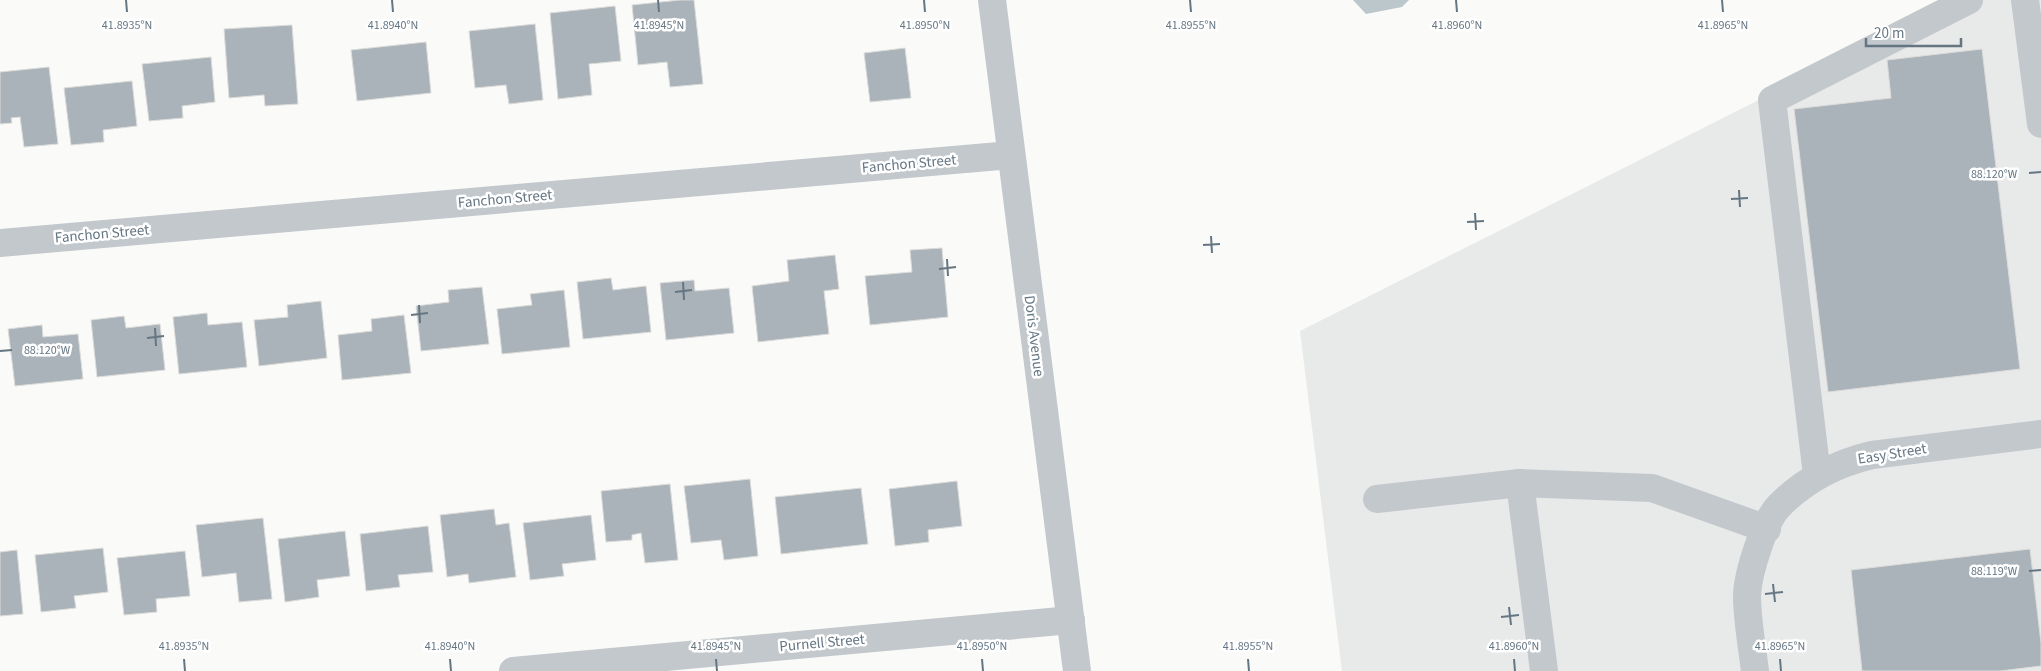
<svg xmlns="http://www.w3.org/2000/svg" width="2041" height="671" viewBox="0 0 2041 671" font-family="'Source Sans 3',sans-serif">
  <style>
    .built { fill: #e8e9e9 }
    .water { fill: #bbc7cb }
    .building { fill: #aab3b9; stroke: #dcdcda }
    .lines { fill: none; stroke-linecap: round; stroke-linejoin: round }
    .minor { stroke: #c3c8cc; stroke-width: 28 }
    .ticks { fill: none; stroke: #657683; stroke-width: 2 }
    .labels { text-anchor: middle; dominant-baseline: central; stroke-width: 5; stroke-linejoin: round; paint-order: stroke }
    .street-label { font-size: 15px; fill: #657683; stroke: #fff }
    .ticks-label { font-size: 12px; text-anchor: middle; fill: #657683; stroke: #fff; stroke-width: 5; stroke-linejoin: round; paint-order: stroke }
  </style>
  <rect width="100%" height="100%" fill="#fafaf8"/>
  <path class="built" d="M1957 0H2041V671H1342L1300 331Z"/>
  <path class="water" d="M1353 0H1409L1402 7 1366 14Z"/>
  <g class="building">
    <path d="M680 0H694L703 84 670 87 667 62 638 65 632 5Z"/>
    <path d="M615 6 621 61 589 64 592 95 558 99 550 13Z"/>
    <path d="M535 24 543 100 509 104 506 85 475 88 469 31Z"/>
    <path d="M292 25 298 104 265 106 264 95 229 98 224 29Z"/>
    <path d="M426 42 431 93 357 101 351 50Z"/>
    <path d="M905 48 911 98 870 102 864 53Z"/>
    <path d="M1982 49 2020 369 1828 392 1794 109 1891 98 1887 60Z"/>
    <path d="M211 57 215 102 182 106 183 118 149 121 142 64Z"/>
    <path d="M49 67 58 144 24 147 20 117 11 118 12 123 0 124V72Z"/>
    <path d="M132 81 137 126 103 130 104 142 71 145 64 88Z"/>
    <path d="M942 248 948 317 870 325 865 276 912 272 910 250Z"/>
    <path d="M835 255 839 289 824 291 829 334 758 342 752 286 789 281 787 260Z"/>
    <path d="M611 278 613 290 646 286 651 332 583 339 577 282Z"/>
    <path d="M694 280 695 291 729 288 734 333 666 340 660 283Z"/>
    <path d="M482 287 489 344 421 351 416 306 449 302 448 290Z"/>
    <path d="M564 290 570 347 502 354 497 309 532 305 530 294Z"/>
    <path d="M321 301 327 358 259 366 254 320 288 317 287 305Z"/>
    <path d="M207 313 208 325 242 322 247 367 179 374 173 317Z"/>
    <path d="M404 315 411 373 342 380 338 335 372 331 371 319Z"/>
    <path d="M124 316 126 328 160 324 165 370 97 377 91 320Z"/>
    <path d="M42 325 43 337 78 334 83 379 15 386 8 329Z"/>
    <path d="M750 479 758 556 724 560 721 540 691 543 684 486Z"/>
    <path d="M957 481 962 526 928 530 929 542 895 546 889 489Z"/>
    <path d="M670 484 678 560 645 563 641 533 632 535V540L606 542 601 491Z"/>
    <path d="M861 488 868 544 781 554 775 497Z"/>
    <path d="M494 509 496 525 509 523 516 577 469 583 468 574 447 577 440 515Z"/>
    <path d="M591 515 596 560 562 564 564 576 530 580 523 523Z"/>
    <path d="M263 518 272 599 239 602 236 573 202 577 196 525Z"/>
    <path d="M428 526 433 572 398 575 400 587 366 591 360 534Z"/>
    <path d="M345 531 350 576 317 580 319 597 285 602 278 539Z"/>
    <path d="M103 548 108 592 74 596 76 608 41 612 35 555Z"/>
    <path d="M2030 549 2041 643V666L2000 671H1862L1851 570Z"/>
    <path d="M17 550 23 614 0 616V552Z"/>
    <path d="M185 551 190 596 156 599 157 612 124 615 117 558Z"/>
  </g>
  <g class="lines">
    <g class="minor">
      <path d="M992 0 1077 671"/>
      <path d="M2025 0 2041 124"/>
      <path d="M0 243 1011 155"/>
      <path d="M1817 475 1772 100 1969 0"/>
      <path d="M1377 499 1520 483"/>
      <path d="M513 671 1071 620"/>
      <path d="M1544 671 1520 483 1652 488 1767 529"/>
      <path d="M1755 671C1752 646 1747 620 1747 595 1748 573 1764 521 1779 506 1804 480 1838 463 1872 455L2041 434"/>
    </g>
  </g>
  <path class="ticks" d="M126 0 127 12M392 0 393 12M658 0 659 12M924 0 925 12M1190 0 1191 12M1456 0 1457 12M1722 0 1723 12M2029 173 2041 172M1739 190 1740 207M1731 199 1748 198M1475 213 1476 230M1467 222 1484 221M1211 236 1212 253M1203 245 1220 244M947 259 948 276M939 269 956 267M683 282 684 300M675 292 692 290M419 305 420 323M411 315 428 313M155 328 156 346M147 338 164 336M0 351 12 350M2029 571 2041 570M1773 584 1775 602M1765 594 1783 592M1509 607 1511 625M1501 617 1519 615M184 659 185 671M450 659 451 671M716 659 717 671M982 659 983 671M1248 659 1249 671M1514 659 1515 671M1780 659 1781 671"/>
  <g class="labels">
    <g class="street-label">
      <text transform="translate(909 164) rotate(-5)">Fanchon Street</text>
      <text transform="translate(505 199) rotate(-5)">Fanchon Street</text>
      <text transform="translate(102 234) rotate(-5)">Fanchon Street</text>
      <text transform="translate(1034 336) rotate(83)">Doris Avenue</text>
      <text transform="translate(1892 454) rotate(-9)">Easy Street</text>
      <text transform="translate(822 643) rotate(-5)">Purnell Street</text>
    </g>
  </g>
  <g class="ticks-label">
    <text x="127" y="29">41.8935°N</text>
    <text x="393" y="29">41.8940°N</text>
    <text x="659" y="29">41.8945°N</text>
    <text x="925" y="29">41.8950°N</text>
    <text x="1191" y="29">41.8955°N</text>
    <text x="1457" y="29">41.8960°N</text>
    <text x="1723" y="29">41.8965°N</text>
    <text x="1994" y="178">88.120°W</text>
    <text x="47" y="354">88.120°W</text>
    <text x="1994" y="575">88.119°W</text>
    <text x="184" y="650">41.8935°N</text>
    <text x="450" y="650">41.8940°N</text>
    <text x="716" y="650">41.8945°N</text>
    <text x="982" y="650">41.8950°N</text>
    <text x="1248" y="650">41.8955°N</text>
    <text x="1514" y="650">41.8960°N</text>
    <text x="1780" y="650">41.8965°N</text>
  </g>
  <path d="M1866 38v8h95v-8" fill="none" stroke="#657683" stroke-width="2.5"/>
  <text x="1874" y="38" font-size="15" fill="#657683" stroke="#ffffff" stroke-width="4" paint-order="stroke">20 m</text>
</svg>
